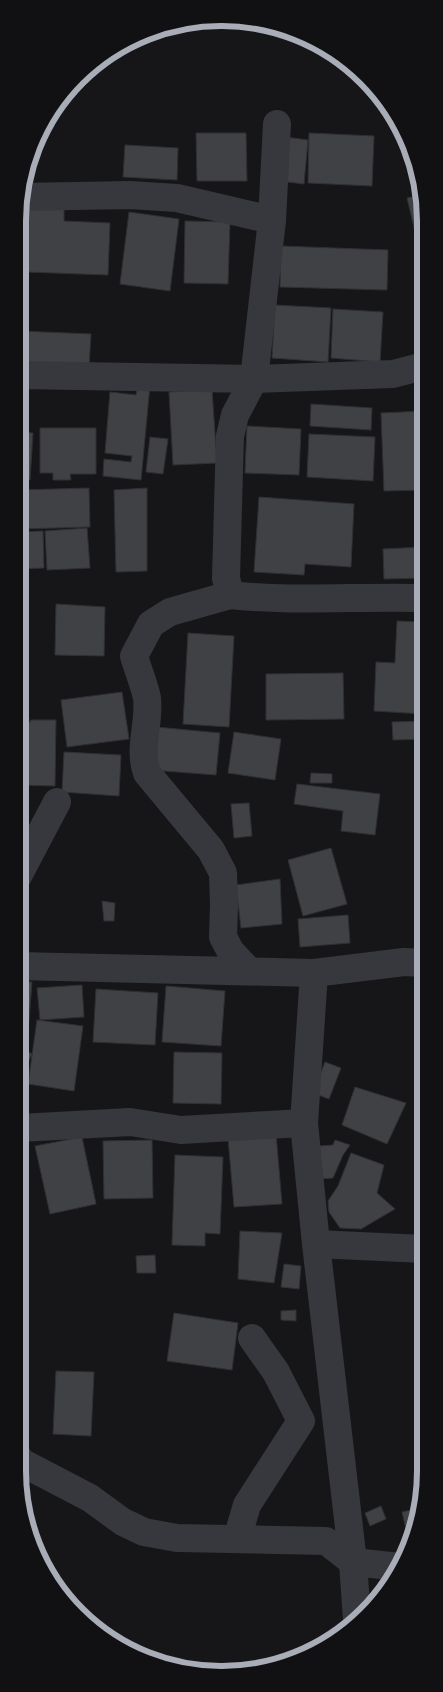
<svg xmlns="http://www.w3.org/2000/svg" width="443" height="1692" viewBox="0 0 443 1692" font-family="Poppins,sans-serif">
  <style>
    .building { fill: #404145; stroke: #303034 }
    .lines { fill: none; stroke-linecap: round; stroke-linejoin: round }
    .street { stroke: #37383d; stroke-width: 28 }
    .rim { fill: none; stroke: #a8adb8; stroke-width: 6 }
  </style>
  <rect width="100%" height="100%" fill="#161618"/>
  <g class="building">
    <path d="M196 133H246L247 181H197Z"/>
    <path d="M309 133 374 136 372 186 308 183Z"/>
    <path d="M405 134 421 187 415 188Z"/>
    <path d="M285 137 308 140 304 184 280 181Z"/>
    <path d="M125 145 178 148 177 180 123 177Z"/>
    <path d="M423 194 424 234 416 236 407 198Z"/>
    <path d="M29 207 64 208V221L110 223 108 275 27 272Z"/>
    <path d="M129 212 179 219 170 291 120 284Z"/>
    <path d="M185 221 230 222 228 284 184 283Z"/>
    <path d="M281 246 388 250 387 290 280 287Z"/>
    <path d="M275 305 331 308 328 362 272 358Z"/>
    <path d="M333 309 383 312 380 362 331 358Z"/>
    <path d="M19 331 91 334 89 367 19 363Z"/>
    <path d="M150 385 141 480 103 476 104 459 131 462 132 456 105 453 110 392 136 395 137 389Z"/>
    <path d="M212 390 217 463 173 465 169 392Z"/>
    <path d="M311 404 372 408 371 430 310 426Z"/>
    <path d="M424 411V490L384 491 381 413Z"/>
    <path d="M247 426 301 429 299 475 245 473Z"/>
    <path d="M40 428H96V474H70L71 480H53V473H40Z"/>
    <path d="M19 432 33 433 30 480 19 479Z"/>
    <path d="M309 434 375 437 373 481 307 477Z"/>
    <path d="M150 437 168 439 163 474 146 472Z"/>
    <path d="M89 488 90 527 19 529V490Z"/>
    <path d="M147 488V571L116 572 114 490Z"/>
    <path d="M259 497 354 504 351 567 305 564 304 575 254 572Z"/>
    <path d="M87 528 90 568 47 570 45 531Z"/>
    <path d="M43 531 44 568 19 569V532Z"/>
    <path d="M424 547V578L384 579 383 549Z"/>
    <path d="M56 604 105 607 104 656 55 655Z"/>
    <path d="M397 621 424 622V714L374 711 376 662 395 663Z"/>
    <path d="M188 633 234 636 229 727 183 724Z"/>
    <path d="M343 673 344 719 266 720V674Z"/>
    <path d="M122 692 129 739 67 747 61 700Z"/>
    <path d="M25 698 29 721 19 722V699Z"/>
    <path d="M31 720H56L55 786 18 785 19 731 27 726Z"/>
    <path d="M424 721V739L393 740 392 722Z"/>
    <path d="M156 727 220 733 216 775 152 770Z"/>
    <path d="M234 732 281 739 275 780 228 773Z"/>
    <path d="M64 752 121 755 119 796 62 792Z"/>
    <path d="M311 773 332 774V783H310Z"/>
    <path d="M297 784 380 794 375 835 341 831 343 811 294 804Z"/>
    <path d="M249 803 252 836 234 838 231 804Z"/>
    <path d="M331 848 347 904 303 916 288 860Z"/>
    <path d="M280 879 282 924 241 928 236 885Z"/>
    <path d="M424 890V937L415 935Z"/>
    <path d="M102 901 115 903 114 921H104Z"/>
    <path d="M348 915 350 943 300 947 298 919Z"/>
    <path d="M18 982H32L28 1033 18 1032Z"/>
    <path d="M82 985 84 1017 40 1020 37 988Z"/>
    <path d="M166 986 225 991 221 1046 162 1042Z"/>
    <path d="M96 989 158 993 155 1045 93 1042Z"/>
    <path d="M37 1020 83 1026 74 1091 28 1084Z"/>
    <path d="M18 1047 32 1054 18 1083Z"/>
    <path d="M174 1052 222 1053 221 1104 173 1103Z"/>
    <path d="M325 1062 341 1068 329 1099 313 1093Z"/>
    <path d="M355 1087 406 1103 387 1144 342 1125Z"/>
    <path d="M276 1134 282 1204 234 1207 228 1138Z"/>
    <path d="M82 1137 96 1204 50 1214 35 1146Z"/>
    <path d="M152 1140 153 1198 104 1199 103 1141Z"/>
    <path d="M335 1140 350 1145 343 1155 333 1178 318 1179 319 1146 333 1145Z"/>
    <path d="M351 1153 384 1165 377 1193 395 1209 361 1229 340 1228 329 1212 328 1201 338 1186Z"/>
    <path d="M175 1155 223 1157 220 1234 205 1233V1246L172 1245Z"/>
    <path d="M240 1231 282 1233 274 1283 238 1279Z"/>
    <path d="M155 1255 156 1273H137L136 1256Z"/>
    <path d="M284 1264 301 1266 299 1289 281 1287Z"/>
    <path d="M418 1276H424V1299L416 1298Z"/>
    <path d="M296 1310V1321L281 1320V1311Z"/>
    <path d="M174 1313 238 1323 232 1370 167 1361Z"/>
    <path d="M18 1366 25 1375 18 1380Z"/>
    <path d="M56 1371 94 1372 91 1436 53 1434Z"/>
    <path d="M381 1506 386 1519 370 1526 365 1513Z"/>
    <path d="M420 1508 409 1542 402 1512Z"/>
  </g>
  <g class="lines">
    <g class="street">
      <path d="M277 124 272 220 254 379 235 415 230 436 226 578 230 595C294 602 359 596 424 598"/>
      <path d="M19 197 130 195 177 198 272 220"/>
      <path d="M19 375 254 379 393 374 424 366"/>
      <path d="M230 595 170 612 151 624 134 656C138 670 144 684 147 698 150 724 138 748 147 773L211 850 223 873 224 905 223 937 231 952 249 971"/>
      <path d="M18 876 57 802"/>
      <path d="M18 966 314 973 404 962 424 963"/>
      <path d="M314 973 304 1123 316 1244 353 1562 357 1620"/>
      <path d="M18 1130 20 1128 130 1122 181 1130 304 1123"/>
      <path d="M316 1244 424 1249"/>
      <path d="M18 1457 21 1462 90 1498 123 1522 144 1532 177 1538 326 1541 353 1562 400 1567"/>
      <path d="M237 1539 247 1505 301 1421 276 1372 252 1338"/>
    </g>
  </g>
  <path d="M0 0H443V1692H0ZM221 26H222A195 195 0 0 1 417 221V1471A195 195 0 0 1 222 1666H221A195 195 0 0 1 26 1471V221A195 195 0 0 1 221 26Z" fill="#111113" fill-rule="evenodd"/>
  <path class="rim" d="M221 26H222A195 195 0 0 1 417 221V1471A195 195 0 0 1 222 1666H221A195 195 0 0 1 26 1471V221A195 195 0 0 1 221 26Z"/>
</svg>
